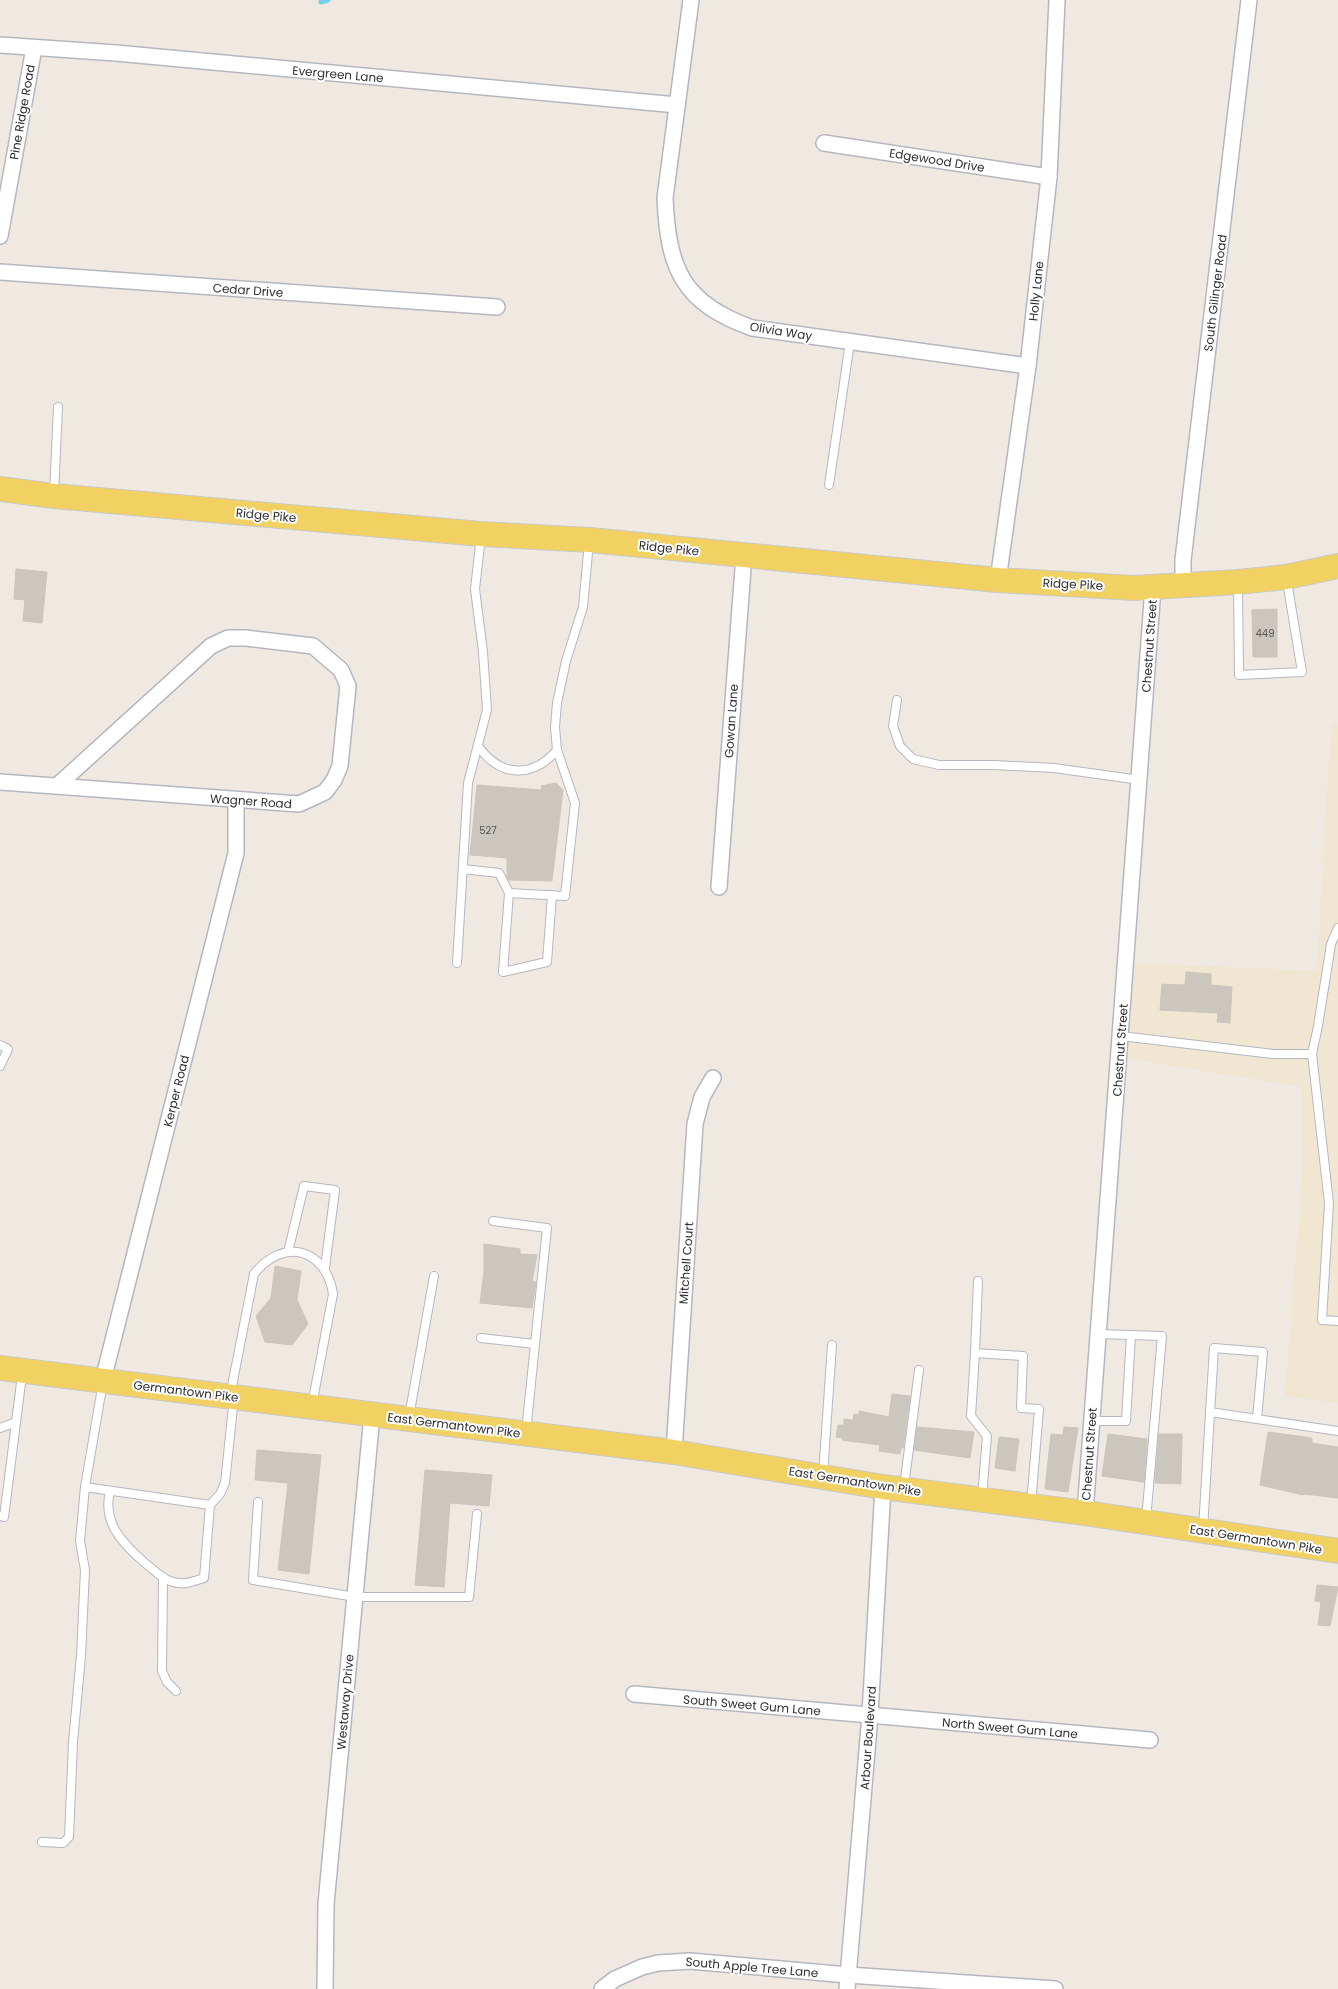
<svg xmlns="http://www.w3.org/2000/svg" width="1338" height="1989" viewBox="0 0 1338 1989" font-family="Poppins,sans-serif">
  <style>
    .education { fill: #f0e6d1 }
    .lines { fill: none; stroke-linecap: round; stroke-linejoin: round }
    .stream { stroke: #75cff0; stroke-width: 5 }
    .building { fill: #cbc7bf; stroke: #cbc5ba }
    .service-casing { stroke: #b4b7c1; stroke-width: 10 }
    .minor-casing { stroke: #b4b7c1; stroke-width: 18 }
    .primary-casing { stroke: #c9c9c9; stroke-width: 26 }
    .service { stroke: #fff; stroke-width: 8 }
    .minor { stroke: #fff; stroke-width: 15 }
    .primary { stroke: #f2d163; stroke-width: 24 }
    .labels { text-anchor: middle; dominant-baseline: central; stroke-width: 4; stroke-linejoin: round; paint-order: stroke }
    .number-label { font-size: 10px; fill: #555452 }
    .street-label { font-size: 12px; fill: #2e2e2e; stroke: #fff }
  </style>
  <rect width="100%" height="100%" fill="#efe9e1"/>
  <path class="education" d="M1338 724V1403L1285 1396 1303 1165 1302 1087 1119 1057 1128 963 1317 971 1331 725Z"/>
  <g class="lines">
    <path class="stream" d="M321 2 328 0"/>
  </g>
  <g class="building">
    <path d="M16 569 47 572 42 623 23 621 25 600 14 599Z"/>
    <path d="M1277 609V657H1253L1252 610Z"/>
    <path d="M556 783 563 790 552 881 509 880 507 877V858L470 855 477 785 542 790 541 786Z"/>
    <path d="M1186 972 1211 974V985L1232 987 1230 1023 1217 1022 1218 1013 1160 1010 1162 984 1185 985Z"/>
    <path d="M484 1244 520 1249V1254L537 1255 532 1281 536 1282 532 1308 480 1303 484 1271Z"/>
    <path d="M275 1266 301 1271 297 1300 308 1324 292 1345 265 1342 256 1316 271 1298Z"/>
    <path d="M892 1394 910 1396 903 1448H901L900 1454 879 1451 880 1445 842 1440 843 1438 836 1437 838 1425H844V1419L853 1420 854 1414 859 1415V1411L889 1417Z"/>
    <path d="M917 1427 974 1432 970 1458 914 1450Z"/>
    <path d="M1064 1427 1078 1428 1068 1492 1045 1489 1051 1434 1063 1435Z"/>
    <path d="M1268 1432 1312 1438V1443L1338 1447V1498L1304 1494 1303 1495 1260 1485Z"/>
    <path d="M1108 1434 1147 1439 1144 1482 1102 1476Z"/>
    <path d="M1159 1434H1182L1181 1484 1155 1483Z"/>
    <path d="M999 1437 1019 1439 1015 1471 995 1468Z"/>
    <path d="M257 1450 321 1455 309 1574 278 1570 288 1483 255 1480Z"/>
    <path d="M425 1470 492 1475 489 1506 450 1503 444 1587 415 1585Z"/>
    <path d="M1317 1585 1338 1587 1330 1626 1318 1625 1321 1602 1315 1601Z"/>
  </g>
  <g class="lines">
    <g class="service-casing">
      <g id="service">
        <path d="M829 485 850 342"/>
        <path d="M54 494 58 407"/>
        <path d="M1238 584 1239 675 1302 672 1287 581"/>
        <path d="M897 700 893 726 900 746 913 759 939 765H994L1054 768 1140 780"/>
        <path d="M478 746C500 777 532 779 557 750"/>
        <path d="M463 869 499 873 509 893 503 972 547 962 552 895"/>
        <path d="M509 893 565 896 575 803 557 750 555 727 557 703 566 661 583 607 589 542"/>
        <path d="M1338 928 1331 944 1318 1026 1312 1054 1329 1203 1322 1320 1338 1321"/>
        <path d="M457 963 468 783 487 710 483 652 475 589 481 536"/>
        <path d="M1121 1036 1273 1054H1312"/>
        <path d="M0 1045 8 1049 0 1066"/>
        <path d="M493 1221 547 1228 535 1344"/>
        <path d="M288 1252 304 1186 335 1190 325 1268"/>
        <path d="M978 1281 975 1353 1023 1356 1021 1408 1039 1409 1031 1504"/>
        <path d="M1098 1334 1162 1336 1146 1520"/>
        <path d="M481 1338 535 1344 526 1432"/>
        <path d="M975 1353 971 1416 987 1436 982 1497"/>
        <path d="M1210 1412 1257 1419"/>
        <path d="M409 1417 434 1276"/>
        <path d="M1092 1421H1126L1131 1335"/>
        <path d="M0 1428 16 1422"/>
        <path d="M823 1475 832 1345"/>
        <path d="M85 1487 210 1505"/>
        <path d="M904 1487 919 1370"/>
        <path d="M110 1491C102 1523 123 1544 145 1563 153 1569 161 1578 170 1581 183 1586 192 1582 204 1578L210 1505 220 1494 225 1483 233 1407 230 1396 254 1274C283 1237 326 1248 333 1294L312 1405"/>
        <path d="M258 1502 253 1580 355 1597H469L477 1514"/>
        <path d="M0 1516 4 1517 22 1375"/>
        <path d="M1203 1529 1214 1348 1263 1352 1257 1419 1338 1431"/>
        <path d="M163 1577 162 1671 167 1682 176 1691"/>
        <path d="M42 1842 63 1843 69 1837 73 1742 81 1656 85 1570 80 1541 85 1487 103 1382"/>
      </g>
    </g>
    <g class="minor-casing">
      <g id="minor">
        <path d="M691 0 665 198C668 268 682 303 752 328L1028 366"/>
        <path d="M0 45 116 53 677 105"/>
        <path d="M824 143 1049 177"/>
        <path d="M0 236 34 48"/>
        <path d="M0 272 497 307"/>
        <path d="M998 580 1028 366 1049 177 1057 0"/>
        <path d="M1183 586V560L1249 0"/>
        <path d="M0 782 299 804 325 792 334 780 340 766 348 686 341 670 313 646 246 638H228L211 646 58 785"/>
        <path d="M719 887 744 555"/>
        <path d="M103 1380 236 853V800"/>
        <path d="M674 1452 695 1124 702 1097 713 1078"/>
        <path d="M1085 1513 1153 587"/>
        <path d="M634 1694 1150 1740"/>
        <path d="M325 1989 326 1904 372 1415"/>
        <path d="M602 1989 615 1979 642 1967 658 1963 690 1961 848 1975 1055 1989"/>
        <path d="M847 1989 870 1715 883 1487"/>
      </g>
    </g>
    <g class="primary-casing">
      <g id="primary">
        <path d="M0 489 54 496 481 534 590 540 998 580 1134 588 1238 582 1286 577 1338 566"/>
        <path d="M0 1368 674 1452 883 1487 1085 1513 1338 1551"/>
      </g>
    </g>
    <use href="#service" class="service"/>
    <use href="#minor" class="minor"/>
    <use href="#primary" class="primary"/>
  </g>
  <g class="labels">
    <g class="number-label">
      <text x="1265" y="633">449</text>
      <text x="488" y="830">527</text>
    </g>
    <g class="street-label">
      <text transform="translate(338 74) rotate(5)">Evergreen Lane</text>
      <text transform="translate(22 112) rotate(-80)">Pine Ridge Road</text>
      <text transform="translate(937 160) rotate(9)">Edgewood Drive</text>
      <text transform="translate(248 290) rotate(4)">Cedar Drive</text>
      <text transform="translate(1036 291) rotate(-84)">Holly Lane</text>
      <text transform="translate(1215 293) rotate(-83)">South Gilinger Road</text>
      <text transform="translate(781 331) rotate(9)">Olivia Way</text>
      <text transform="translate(266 515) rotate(5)">Ridge Pike</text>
      <text transform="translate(669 548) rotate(6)">Ridge Pike</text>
      <text transform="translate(1073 584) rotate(3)">Ridge Pike</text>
      <text transform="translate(1149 646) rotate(-86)">Chestnut Street</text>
      <text transform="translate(731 721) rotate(-86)">Gowan Lane</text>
      <text transform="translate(251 801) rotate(4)">Wagner Road</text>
      <text transform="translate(1120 1050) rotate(-86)">Chestnut Street</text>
      <text transform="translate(176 1091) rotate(-76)">Kerper Road</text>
      <text transform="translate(686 1263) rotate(-86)">Mitchell Court</text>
      <text transform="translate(186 1391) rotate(7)">Germantown Pike</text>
      <text transform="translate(454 1425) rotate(7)">East Germantown Pike</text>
      <text transform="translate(1089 1454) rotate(-86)">Chestnut Street</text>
      <text transform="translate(855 1481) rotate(9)">East Germantown Pike</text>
      <text transform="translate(1256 1539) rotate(9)">East Germantown Pike</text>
      <text transform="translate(345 1702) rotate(-85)">Westaway Drive</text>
      <text transform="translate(752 1705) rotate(5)">South Sweet Gum Lane</text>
      <text transform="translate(1010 1728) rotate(5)">North Sweet Gum Lane</text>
      <text transform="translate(868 1738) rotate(-86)">Arbour Boulevard</text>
      <text transform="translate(752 1967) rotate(5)">South Apple Tree Lane</text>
    </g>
  </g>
</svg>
